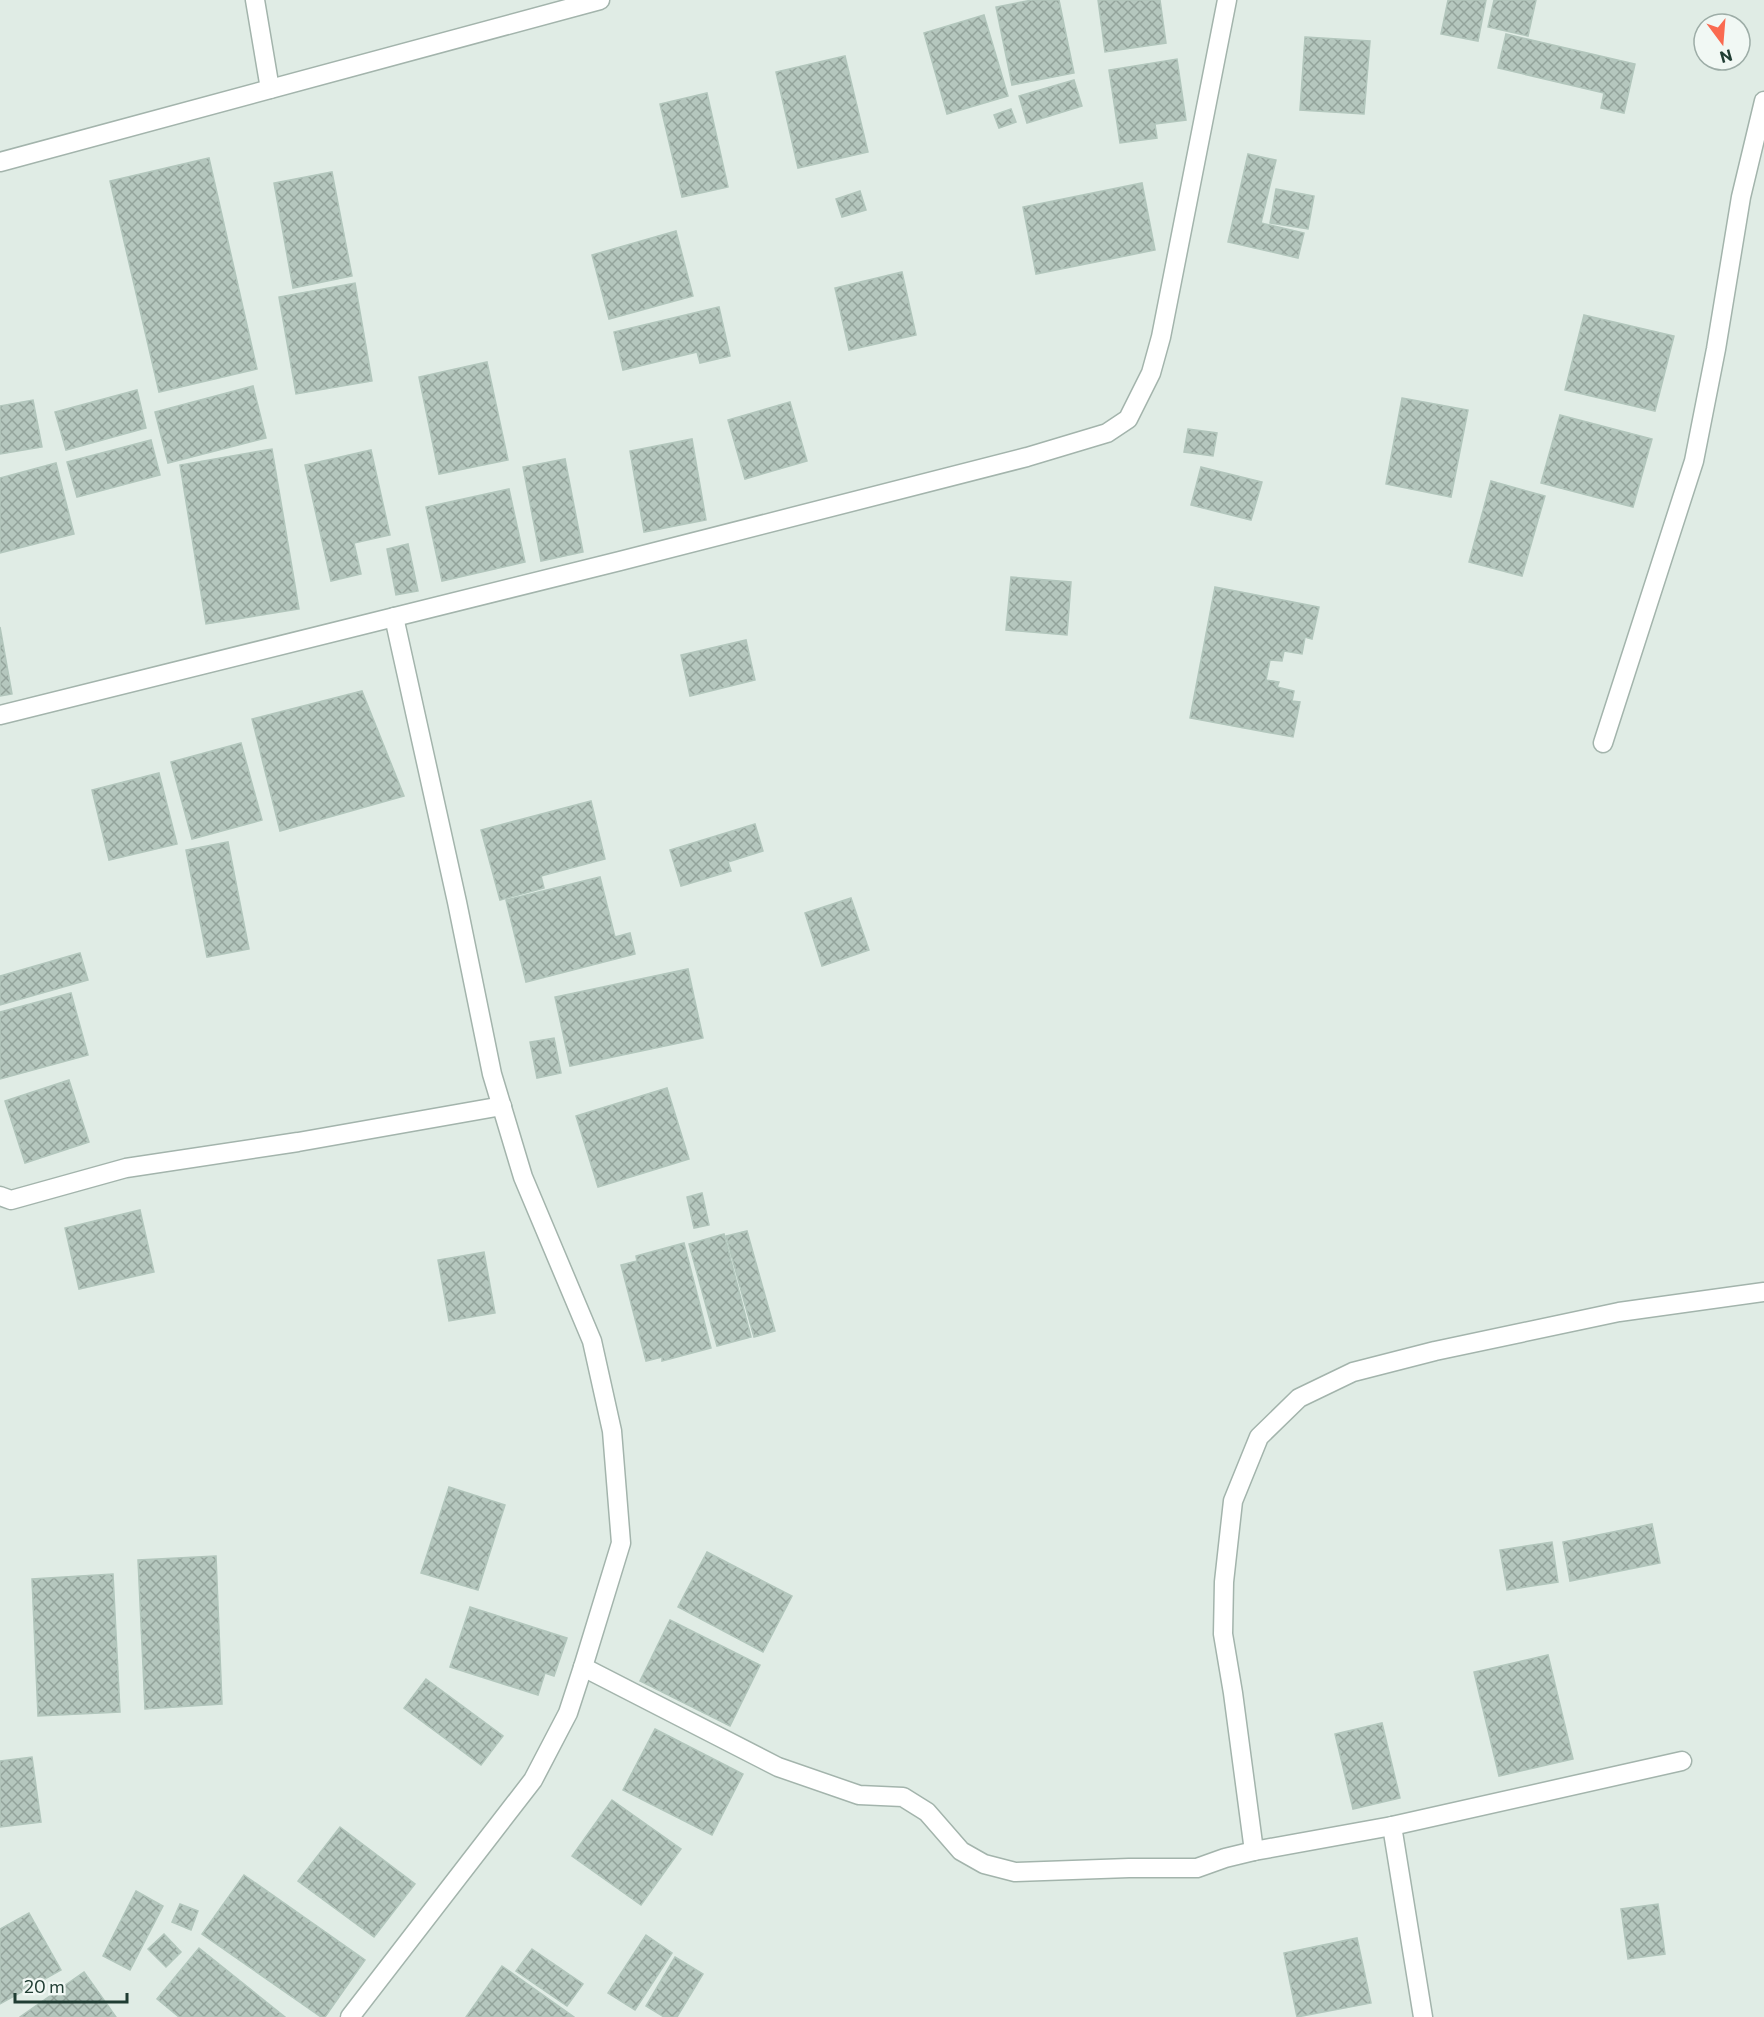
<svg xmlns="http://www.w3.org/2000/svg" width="1764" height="2017" viewBox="0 0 1764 2017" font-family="Commissioner,sans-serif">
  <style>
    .building { fill: url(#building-cross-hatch); stroke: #b2c6bc; stroke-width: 1.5 }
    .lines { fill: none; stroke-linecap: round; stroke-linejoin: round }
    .minor-casing { stroke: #a3b4ac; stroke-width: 21 }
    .minor { stroke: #fff; stroke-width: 18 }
  </style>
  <defs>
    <pattern id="building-cross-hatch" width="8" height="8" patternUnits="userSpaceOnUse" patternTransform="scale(1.5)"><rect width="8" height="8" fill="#b5c7be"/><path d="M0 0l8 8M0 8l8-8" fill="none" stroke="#93a39b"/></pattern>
  </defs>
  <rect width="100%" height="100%" fill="#e0ece5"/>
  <g class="building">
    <path d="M1032 0H1059L1074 73 1012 85 996 7Z"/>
    <path d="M1098 0H1160L1166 43 1105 52Z"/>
    <path d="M1448 0H1486L1478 41 1441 34Z"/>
    <path d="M1494 0H1536L1528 36 1488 27Z"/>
    <path d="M984 15 1008 96 947 114 924 33Z"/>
    <path d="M1506 34 1635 64 1624 113 1601 108 1604 93 1498 68Z"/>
    <path d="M1305 37 1370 41 1364 114 1300 110Z"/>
    <path d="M845 56 868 152 798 168 776 72Z"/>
    <path d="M1177 59 1186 120 1155 124 1157 138 1120 143 1109 70Z"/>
    <path d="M1074 80 1082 106 1027 123 1019 96Z"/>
    <path d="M707 93 728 187 682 197 660 104Z"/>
    <path d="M1011 109 1016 122 999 128 994 115Z"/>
    <path d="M1248 154 1276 160 1261 223 1304 233 1298 258 1228 242Z"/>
    <path d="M209 158 257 369 159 392 110 181Z"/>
    <path d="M332 172 352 276 293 288 274 183Z"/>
    <path d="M1142 183 1155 250 1036 274 1023 207Z"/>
    <path d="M1276 189 1314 196 1308 229 1270 223Z"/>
    <path d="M860 191 866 210 842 217 836 199Z"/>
    <path d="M676 231 693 296 609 319 592 255Z"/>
    <path d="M902 272 916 335 849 350 835 288Z"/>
    <path d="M355 283 372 381 296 394 279 297Z"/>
    <path d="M719 307 730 356 700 363 697 352 623 370 614 332Z"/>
    <path d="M1584 315 1674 336 1655 411 1565 390Z"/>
    <path d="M487 362 508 460 439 474 419 377Z"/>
    <path d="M253 386 266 438 168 463 155 412Z"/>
    <path d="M137 390 146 428 66 450 55 412Z"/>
    <path d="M1402 398 1468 410 1451 497 1386 484Z"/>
    <path d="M33 400 42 447 0 454V406Z"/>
    <path d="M790 402 807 461 745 479 728 420Z"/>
    <path d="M1560 415 1652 439 1633 507 1541 483Z"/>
    <path d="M1188 429 1217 433 1213 456 1184 452Z"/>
    <path d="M692 439 706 520 644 532 630 451Z"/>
    <path d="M151 440 160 475 77 497 67 462Z"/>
    <path d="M272 449 299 609 206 624 180 465Z"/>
    <path d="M371 450 390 535 354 543 361 574 331 581 305 465Z"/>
    <path d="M565 459 583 552 541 561 523 467Z"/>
    <path d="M56 463 74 534 0 553V478Z"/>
    <path d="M1201 467 1262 482 1251 520 1191 505Z"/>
    <path d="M1491 481 1545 496 1522 576 1469 562Z"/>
    <path d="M509 489 525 562 442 581 426 507Z"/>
    <path d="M408 544 418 591 396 595 387 549Z"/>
    <path d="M1011 577 1071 582 1067 635 1006 630Z"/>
    <path d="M1215 587 1319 607 1312 639 1305 637 1302 654 1284 651 1282 661 1270 660 1266 680 1279 682 1277 687 1294 691 1292 701 1300 702 1293 737 1190 718Z"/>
    <path d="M0 627 12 694 0 696Z"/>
    <path d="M746 640 755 680 690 696 681 655Z"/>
    <path d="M362 691 404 796 280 831 252 719Z"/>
    <path d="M241 743 262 820 192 839 171 762Z"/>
    <path d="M159 773 177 844 109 860 92 790Z"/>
    <path d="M591 801 605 859 541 876 544 888 500 900 481 830Z"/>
    <path d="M755 824 763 851 728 862 731 871 681 886 670 850Z"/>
    <path d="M228 842 249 949 207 957 186 850Z"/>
    <path d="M600 877 615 937 630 933 635 954 526 982 506 900Z"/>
    <path d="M851 898 869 950 822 966 805 913Z"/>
    <path d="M80 953 88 980 0 1005V976Z"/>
    <path d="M688 969 703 1038 570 1066 555 997Z"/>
    <path d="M71 993 88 1055 0 1079V1012Z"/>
    <path d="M554 1038 561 1073 537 1078 530 1042Z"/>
    <path d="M69 1080 89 1142 25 1163 5 1101Z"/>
    <path d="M667 1088 689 1159 598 1187 576 1116Z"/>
    <path d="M702 1193 709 1225 694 1228 687 1197Z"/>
    <path d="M140 1210 154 1272 79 1289 65 1228Z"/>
    <path d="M747 1231 775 1331 754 1337 726 1236Z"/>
    <path d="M724 1234 751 1337 717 1346 689 1244Z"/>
    <path d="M684 1243 711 1348 662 1361V1357L646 1361 621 1265 637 1261 636 1256Z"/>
    <path d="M484 1252 495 1313 449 1321 438 1260Z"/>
    <path d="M449 1487 505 1505 478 1590 421 1573Z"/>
    <path d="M1652 1524 1660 1563 1570 1581 1563 1542Z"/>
    <path d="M1552 1542 1558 1582 1507 1590 1500 1550Z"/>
    <path d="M707 1552 792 1596 763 1652 678 1607Z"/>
    <path d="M216 1556 222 1704 145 1709 138 1560Z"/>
    <path d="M113 1574 120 1712 38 1716 32 1579Z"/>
    <path d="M470 1607 567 1638 554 1676 545 1673 538 1695 450 1667Z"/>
    <path d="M670 1620 760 1665 730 1726 640 1681Z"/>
    <path d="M1548 1655 1573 1759 1499 1776 1474 1672Z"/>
    <path d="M426 1679 503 1736 481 1765 404 1708Z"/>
    <path d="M1382 1723 1400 1798 1353 1809 1335 1734Z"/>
    <path d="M655 1729 743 1774 712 1835 623 1790Z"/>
    <path d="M32 1757 41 1822 0 1827V1761Z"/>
    <path d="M612 1800 681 1849 641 1905 572 1856Z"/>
    <path d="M340 1827 415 1884 374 1937 298 1881Z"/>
    <path d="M244 1875 365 1960 325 2017H321L202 1934Z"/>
    <path d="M136 1891 163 1906 130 1970 103 1956Z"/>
    <path d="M180 1904 198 1911 191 1930 172 1922Z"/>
    <path d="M1658 1904 1665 1954 1628 1959 1621 1909Z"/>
    <path d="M29 1913 61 1970 0 2004V1929Z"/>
    <path d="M164 1934 181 1952 166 1967 148 1949Z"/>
    <path d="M646 1935 672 1953 635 2010 608 1993Z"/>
    <path d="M1357 1938 1371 2003 1297 2017 1284 1953Z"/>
    <path d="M199 1948 285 2017H179L157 1999Z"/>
    <path d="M532 1949 583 1984 567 2006 516 1971Z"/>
    <path d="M675 1957 703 1974 677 2017H664L646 2006Z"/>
    <path d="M502 1966 574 2017H466Z"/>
    <path d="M84 1972 116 2017H20Z"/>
  </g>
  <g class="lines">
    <g class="minor-casing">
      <g id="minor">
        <path d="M255 0 270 89"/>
        <path d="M0 162 600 0"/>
        <path d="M0 715 620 561 1027 457 1107 433 1128 419 1151 373 1161 337 1227 0"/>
        <path d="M1603 743 1694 461 1716 349 1741 197 1764 101"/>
        <path d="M0 1196 11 1200 126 1168 298 1142 502 1106"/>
        <path d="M583 1667 778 1767 859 1795 903 1797 927 1812 961 1851 984 1864 1015 1872 1129 1868H1197L1225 1858 1254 1851 1392 1826 1682 1761"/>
        <path d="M1392 1826 1423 2017"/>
        <path d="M1254 1851 1233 1693 1223 1634 1224 1582 1233 1501 1259 1437 1299 1398 1353 1372 1435 1351 1619 1312 1764 1292"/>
        <path d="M350 2017 533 1780 568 1713 583 1667 621 1543 612 1431 592 1341 523 1177 492 1074 457 902 394 617"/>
      </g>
    </g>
    <use href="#minor" class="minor"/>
  </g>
  <g transform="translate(1722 42) rotate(164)"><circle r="28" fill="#f1f8f4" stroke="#9dada7" stroke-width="1.5"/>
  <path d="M0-4.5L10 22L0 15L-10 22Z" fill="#fa6a50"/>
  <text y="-9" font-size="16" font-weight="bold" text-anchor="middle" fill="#203d33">N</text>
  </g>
  <path d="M15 1993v9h112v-9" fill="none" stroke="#203d33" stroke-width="3"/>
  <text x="24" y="1993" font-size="18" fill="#203d33" stroke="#f1f8f4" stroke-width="4.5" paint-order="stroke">20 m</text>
</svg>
